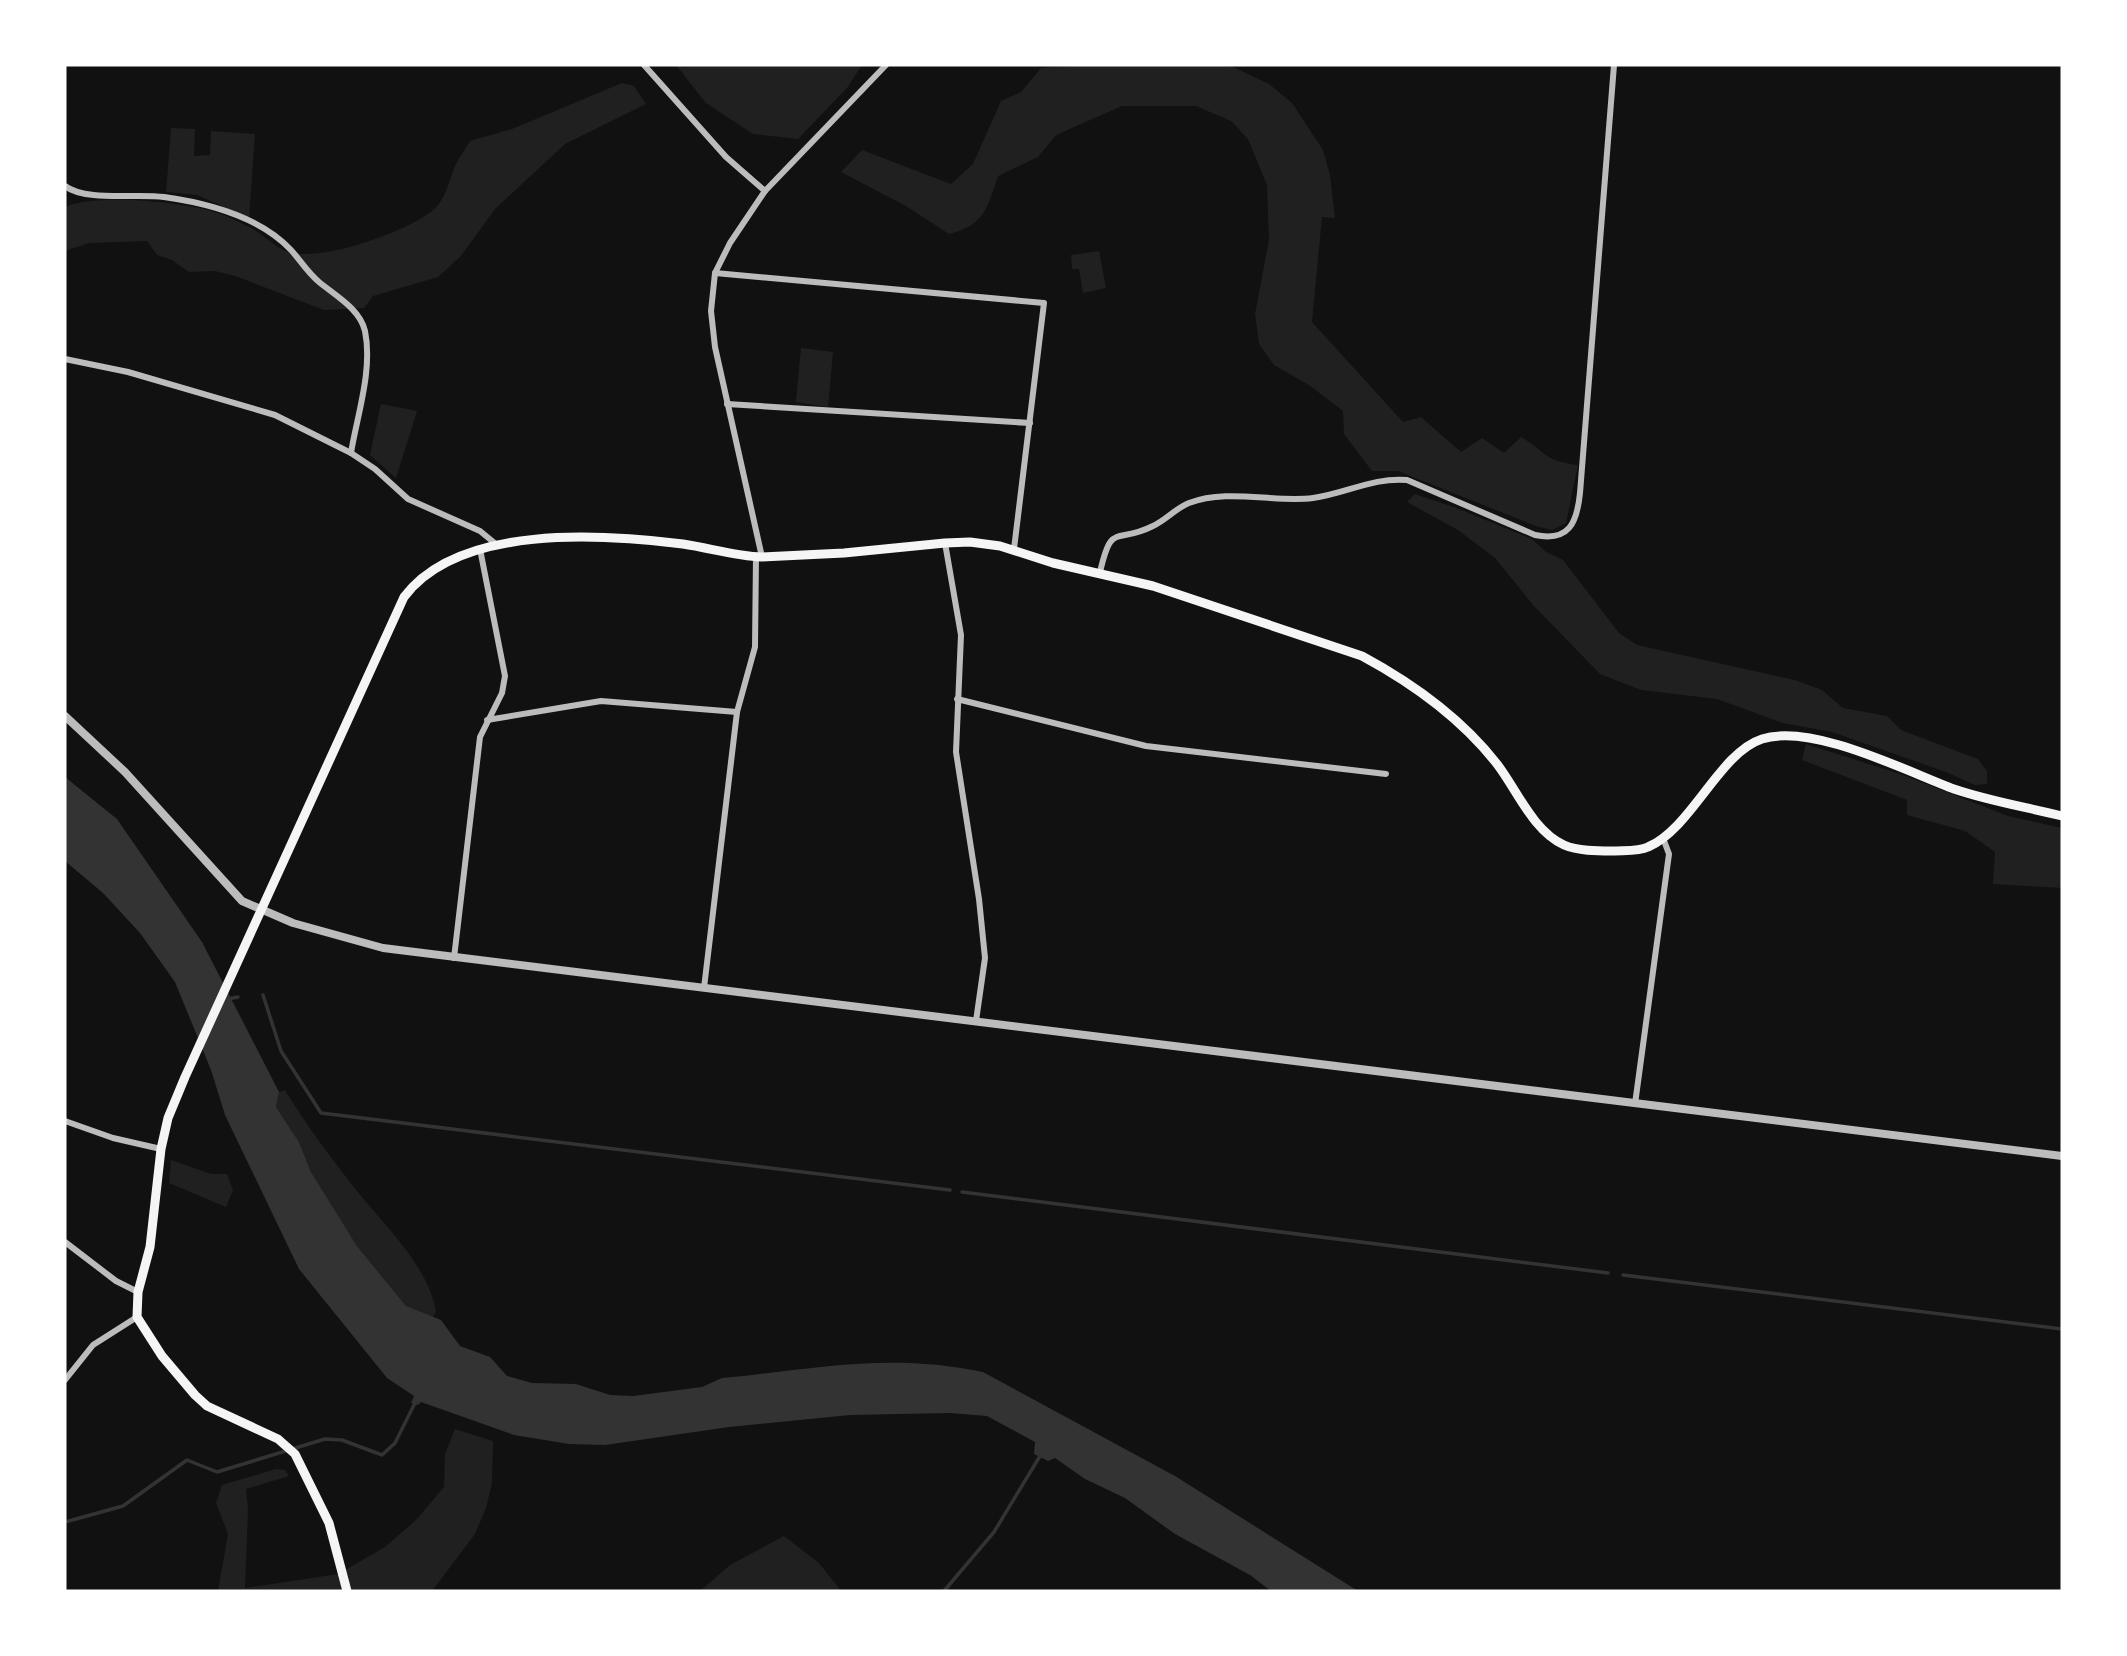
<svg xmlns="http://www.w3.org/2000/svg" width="2127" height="1656" viewBox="0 0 2127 1656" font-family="Cabin,sans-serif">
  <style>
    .green { fill: #202020 }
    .water { fill: #333 }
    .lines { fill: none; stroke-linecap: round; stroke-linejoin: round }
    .stream { stroke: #333; stroke-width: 3.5 }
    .minor { stroke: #bcbcbc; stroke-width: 6 }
    .tertiary { stroke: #bcbcbc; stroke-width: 8 }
    .secondary { stroke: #f5f5f5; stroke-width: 9 }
  </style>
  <rect width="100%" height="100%" fill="#111"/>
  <g class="green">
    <path d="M676 65H862L847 88 798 139 753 134 706 103Z"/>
    <path d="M1079 65H1229L1269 84 1292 103 1323 150 1330 175 1335 218 1322 217 1312 322 1403 422 1421 417 1461 452 1482 438 1504 453 1521 437C1548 453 1543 461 1578 465L1566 523 1552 530 1536 526 1398 471H1372L1344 434 1343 411 1309 385 1274 365 1259 344 1255 314 1269 240 1267 185 1248 139 1231 121 1196 106H1122L1056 135 1038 157 998 176C987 208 985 225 949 234L906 206 841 172 862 150 951 184 973 164 1001 101 1021 92 1041 68Z"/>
    <path d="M622 83 634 86 646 104 565 144 495 209 461 256 438 277 373 296 364 308 324 310 238 277 215 271 189 272 172 260 157 255 147 241 89 243 65 251V207C95 193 184 202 217 213 229 216 240 223 251 228 265 235 277 250 292 253 327 260 405 232 432 211 447 199 449 179 456 164 460 156 466 148 470 141L512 129Z"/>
    <path d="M171 128 195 129 194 156 210 155 211 131 255 134 249 218 197 195 166 192Z"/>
    <path d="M1099 251 1106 288 1083 293 1079 269H1072L1071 255Z"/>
    <path d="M801 348 833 352 828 407 796 402Z"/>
    <path d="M381 404 417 411 396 478 370 455Z"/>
    <path d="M1415 494 1454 507 1532 539 1546 552 1563 560 1619 633 1637 645 1795 680 1822 690 1843 708 1887 716 1901 730 1978 759 1987 771V784L1975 785 1946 772 1832 732 1783 723 1717 699 1641 690 1600 674 1534 606 1495 558 1458 530 1407 502Z"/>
    <path d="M1806 744 1903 775 2008 816 2062 828V888L1993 884 1995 852 1965 831 1907 815V800L1802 760Z"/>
    <path d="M285 1090C306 1125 332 1159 357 1191 385 1226 429 1267 436 1312L432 1318 406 1306 357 1246 311 1172 299 1142 276 1107 279 1092Z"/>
    <path d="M171 1160 211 1174H227L233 1190 226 1207 169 1183Z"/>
    <path d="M455 1429 493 1441 492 1483 486 1508 475 1534 432 1591H218L228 1534 216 1503 222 1485 276 1469 285 1470 289 1476 246 1489 248 1509 245 1588 338 1574 385 1547 416 1520 444 1487 445 1454Z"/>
    <path d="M784 1536 819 1563 841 1591H700L730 1565Z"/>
  </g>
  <path class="water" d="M65 777 117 819 202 942 279 1092 276 1107 299 1142 311 1172 357 1246 406 1306 441 1320 460 1346 490 1357 507 1376 532 1383 576 1384 610 1395 633 1396 702 1387 722 1378C815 1369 889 1352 983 1372L1175 1476 1358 1591H1271L1250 1575 1175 1534 1125 1498 1085 1479 1055 1458 1048 1461 1034 1454 1035 1442 987 1416 950 1413 850 1415 729 1427 605 1445 569 1444 514 1435 421 1402 418 1405 411 1403 414 1396 387 1378 299 1269 225 1115 211 1070 175 982 140 933 103 893 65 861Z"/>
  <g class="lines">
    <g class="stream">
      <path d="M263 995 281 1051 321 1113 950 1190"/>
      <path d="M227 999 238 997"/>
      <path d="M962 1192 1608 1273"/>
      <path d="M1623 1275 2062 1329"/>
      <path d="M65 1522 123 1506 187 1460 217 1472 325 1439 342 1440 382 1455 395 1443 416 1401"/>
      <path d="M944 1591 994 1532 1040 1456"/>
    </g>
    <g class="minor">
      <path d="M644 65 726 157 765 191"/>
      <path d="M65 186C86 202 137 193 164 197 207 203 260 217 291 250 301 261 307 272 319 282 336 296 360 309 365 331 373 370 357 416 351 453"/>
      <path d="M715 273 1044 303 1014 549"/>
      <path d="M65 359 128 372 275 415 351 453 375 469 408 499 480 531 497 545"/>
      <path d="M727 404 1030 423"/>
      <path d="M945 543 961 635 956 752 979 899 985 958 976 1021"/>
      <path d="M762 557 715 347 711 311 715 273 730 243 765 191 886 65"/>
      <path d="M1100 572C1112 521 1115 545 1153 526 1166 520 1176 508 1189 503 1228 488 1273 503 1313 498 1345 494 1373 477 1407 480L1535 535C1569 542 1577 523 1580 493L1614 65"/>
      <path d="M957 699 1146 746 1386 774"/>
      <path d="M487 720 601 701 737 712"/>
      <path d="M454 958 480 737 502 693 505 676 480 549"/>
      <path d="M704 988 737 712 755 647 756 556"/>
      <path d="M1635 1104 1669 854 1663 838"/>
      <path d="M65 1121 113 1138 161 1149"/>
      <path d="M65 1242 116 1281 138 1292"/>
      <path d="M65 1380 93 1345 137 1317"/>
    </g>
    <path class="tertiary" d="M65 716 125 772 242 901 293 923 383 948 2062 1156"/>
    <path class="secondary" d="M347 1591 329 1523 295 1454 278 1439 207 1406 195 1395 162 1356 137 1317 138 1292 150 1247 161 1149 168 1118 185 1077 404 597C459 524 601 534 683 544 710 548 735 556 762 557L844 553 945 543 970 542 1000 546 1053 563 1153 586 1362 656C1412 683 1462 719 1497 764 1517 790 1533 831 1564 845 1578 851 1597 851 1612 851 1623 850 1638 852 1648 847 1692 828 1719 753 1762 739 1812 723 1906 771 1954 789 1989 801 2026 807 2062 816"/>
  </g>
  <rect width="2127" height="1656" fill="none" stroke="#ffffff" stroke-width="133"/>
</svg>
